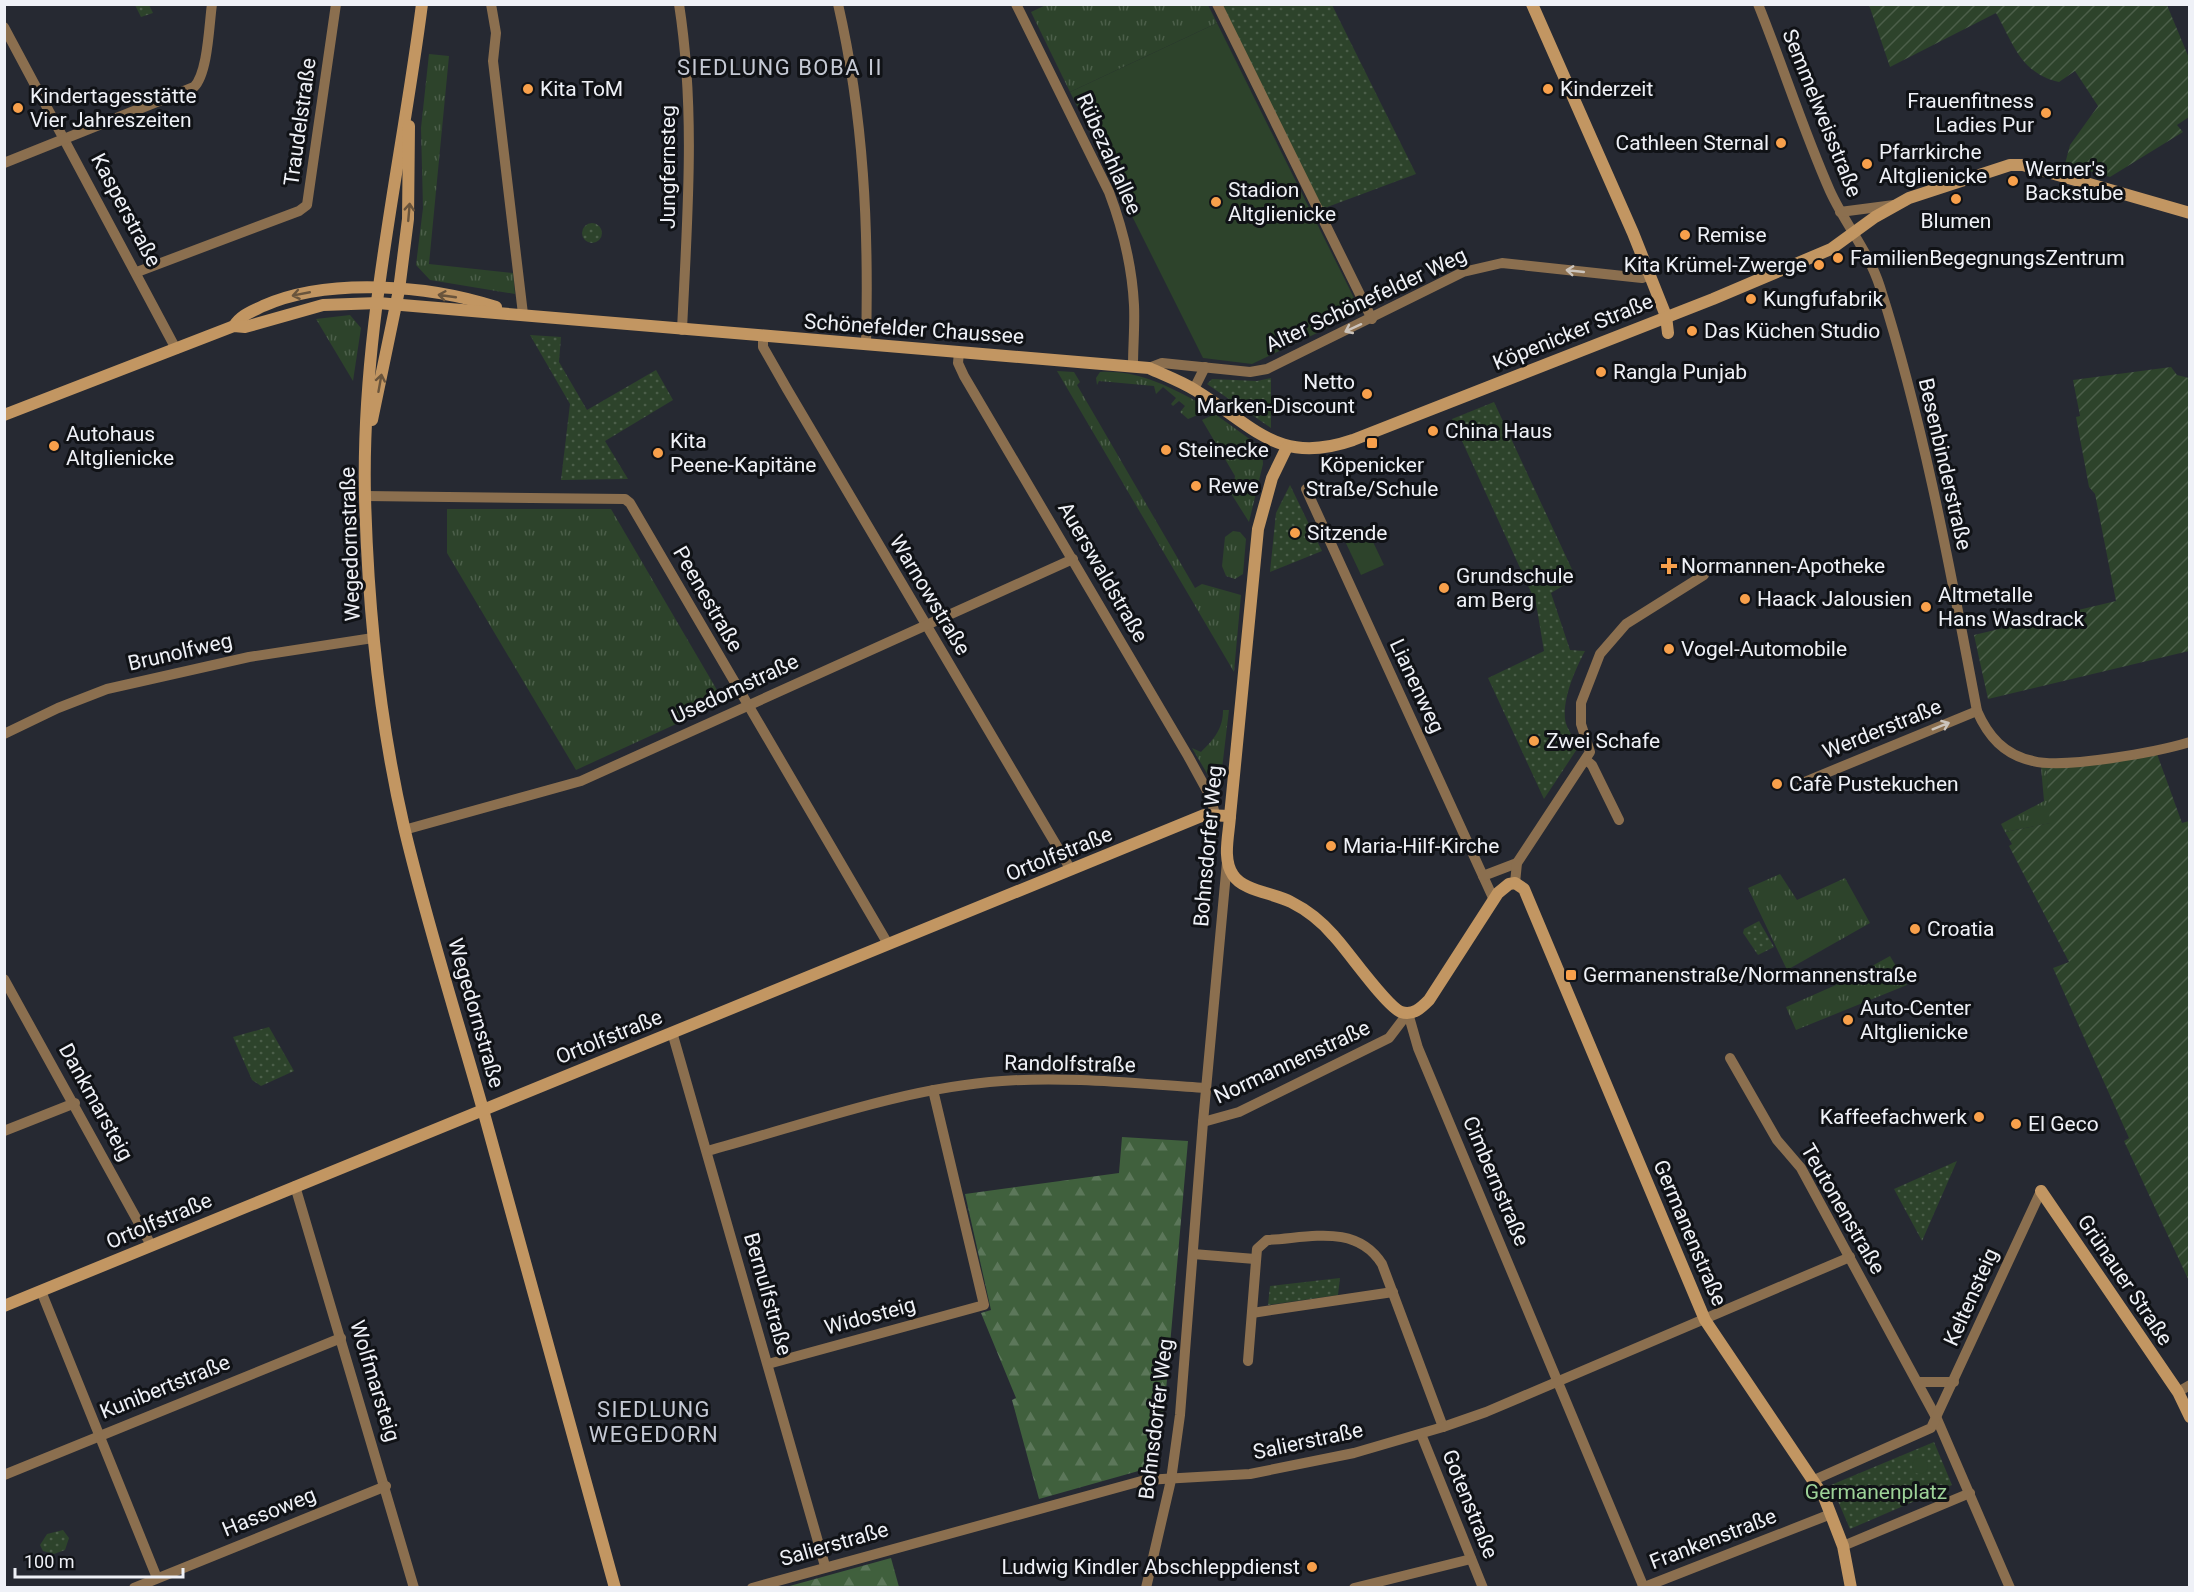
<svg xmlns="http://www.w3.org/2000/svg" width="2194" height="1592" viewBox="0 0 2194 1592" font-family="Roboto,sans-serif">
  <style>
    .grass { fill: url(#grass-tufts) }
    .forest { fill: url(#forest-firs) }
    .park { fill: url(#park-dots) }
    .garden { fill: url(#garden-furrows) }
    .pitch { fill: #2d432b }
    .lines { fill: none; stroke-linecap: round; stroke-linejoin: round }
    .street { stroke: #8b6f4f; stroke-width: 10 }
    .secondary { stroke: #c29662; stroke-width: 12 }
    .oneway { stroke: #69543c }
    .oneway2 { stroke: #ccc4bc }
    .poi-dot { fill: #f8a04b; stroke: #101216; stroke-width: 2 }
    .labels { text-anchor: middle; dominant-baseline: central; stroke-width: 6; stroke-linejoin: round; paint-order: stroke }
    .poi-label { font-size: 21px; fill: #eff1f7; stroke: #101216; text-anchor: start }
    .street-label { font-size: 21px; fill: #eff1f7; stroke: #101216 }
    .park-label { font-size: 21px; fill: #9dd298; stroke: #101216 }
    .neighbourhood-label { font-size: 22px; letter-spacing: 1.5px; fill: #c5c9d4; stroke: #101216 }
  </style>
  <defs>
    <pattern id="grass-tufts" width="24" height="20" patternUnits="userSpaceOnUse" patternTransform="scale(1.5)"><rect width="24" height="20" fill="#2d432b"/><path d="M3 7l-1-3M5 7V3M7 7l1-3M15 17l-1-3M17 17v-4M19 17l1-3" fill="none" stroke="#4c5f4a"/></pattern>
    <pattern id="forest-firs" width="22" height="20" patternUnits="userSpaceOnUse" patternTransform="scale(1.5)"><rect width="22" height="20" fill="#40603d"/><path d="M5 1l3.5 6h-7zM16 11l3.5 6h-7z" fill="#5c775a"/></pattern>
    <pattern id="park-dots" width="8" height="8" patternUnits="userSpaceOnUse" patternTransform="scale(1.5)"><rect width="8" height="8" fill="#2d432b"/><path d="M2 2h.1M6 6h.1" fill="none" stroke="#4c5f4a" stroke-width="1.8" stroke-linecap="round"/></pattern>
    <pattern id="garden-furrows" width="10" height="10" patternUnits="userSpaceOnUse" patternTransform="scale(1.5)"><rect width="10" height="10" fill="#2d432b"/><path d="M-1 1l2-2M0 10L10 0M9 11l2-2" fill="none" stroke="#4c5f4a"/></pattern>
  </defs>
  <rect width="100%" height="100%" fill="#262932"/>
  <g class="grass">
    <path d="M1048 4 1208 5 1217 23 1070 92 1031 12Z"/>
    <path d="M429 54 449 56 429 264 513 273 515 294 430 280 416 265 423 208 421 128Z"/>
    <path d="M350 315 361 328 353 381 316 319Z"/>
    <path d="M1057 371 1074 372 1080 382 1077 385 1195 588 1202 584 1241 595 1234 672Z"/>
    <path d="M1100 372C1139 370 1170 387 1203 405L1205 412 1188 419 1180 412 1185 406 1179 401 1173 406 1171 404 1176 398 1163 387 1156 394 1154 386 1099 381 1097 385 1096 378Z"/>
    <path d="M1215 414 1262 448 1263 464 1249 522 1232 495 1235 476 1202 420Z"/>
    <path d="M447 509H611L724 702 576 770 447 553Z"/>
    <path d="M1233 531 1240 532 1246 539 1243 574 1235 579 1226 576 1222 566 1225 537Z"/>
    <path d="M1223 710H1229L1219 794 1192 748 1201 752C1214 739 1223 729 1223 710Z"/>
    <path d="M2041 767H2046L2051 823 2005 832 2001 824 2044 801Z"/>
    <path d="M1780 874 1797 900 1845 878 1870 923 1787 970 1748 888Z"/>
    <path d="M1890 956 1907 985 1796 1030 1786 1007 1845 981Z"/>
  </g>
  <g class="forest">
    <path d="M1122 1137 1188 1141 1165 1402 1153 1471 1142 1470 1039 1499 1012 1400 1016 1398 981 1313 991 1310 965 1194 1119 1173Z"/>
    <path d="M891 1558 899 1587H786Z"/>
  </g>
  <g class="park">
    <path d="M135 5H149L153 13 141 17Z"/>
    <path d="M1220 5H1332L1416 174 1322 209Z"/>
    <circle cx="592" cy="233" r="10"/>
    <path d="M530 335 561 337 559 362 587 410 656 370 673 400 605 441 628 479 561 480 570 404Z"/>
    <path d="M1271 378V428L1207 384 1212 379 1257 381Z"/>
    <path d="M1494 402 1576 578 1551 593 1570 650 1585 651C1575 670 1563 697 1565 719 1566 729 1576 739 1577 749L1544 799 1488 678 1544 651 1536 603 1452 419Z"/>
    <path d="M1290 485 1322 551 1270 572 1276 513Z"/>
    <path d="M1759 921 1774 947 1758 955 1743 933 1744 929Z"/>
    <path d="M269 1027 294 1071 261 1086 252 1080 233 1037Z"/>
    <path d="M1957 1161 1922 1241 1894 1189Z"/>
    <path d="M1340 1278 1338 1295 1268 1305 1270 1286Z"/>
    <path d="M1934 1442 1952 1485 1850 1529 1831 1485Z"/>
    <path d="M63 1530 69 1538 65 1550 54 1554 43 1551 40 1545 47 1534Z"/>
  </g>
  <g class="garden">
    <path d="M1869 5H2167L2189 58V117L2177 125 2183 132 2110 177 2065 164 2070 145 2098 106 2075 71 2059 82C2021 74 2013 43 1996 13L1890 67Z"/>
    <path d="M2171 367 2177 375 2189 378V651L1988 699 1974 635 2116 601 2095 494 2089 487 2076 417 2080 416 2073 380Z"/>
    <path d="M2157 754 2182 823 2189 821V1281L2124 1141 2129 1138 2053 968 2069 962 2009 846 2012 844 2005 832 2050 823 2046 767Z"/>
  </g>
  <g class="pitch">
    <path d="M1217 23 1361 312 1252 364 1203 358 1070 92Z"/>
    <path d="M1366 527 1384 565 1361 575 1343 537Z"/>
    <circle cx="1920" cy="1466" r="8"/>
  </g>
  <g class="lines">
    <g class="street">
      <path d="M491 4 496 33 493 61 523 314"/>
      <path d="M679 4C696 113 687 221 682 330"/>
      <path d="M838 4C864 117 869 229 866 344"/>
      <path d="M1016 4 1109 192C1123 229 1132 266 1134 305 1135 325 1133 345 1133 366"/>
      <path d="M1217 4 1372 319"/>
      <path d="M1758 4C1783 66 1803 130 1830 191 1845 224 1869 252 1880 287 1924 425 1950 568 1977 711 1988 736 2004 755 2033 761 2065 769 2157 752 2190 742"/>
      <path d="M4 27 176 349"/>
      <path d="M4 163 194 87C208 73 209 25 212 4"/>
      <path d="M1840 212 1894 205"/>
      <path d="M137 272 299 211 307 205 336 4"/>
      <path d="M763 337V347L787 389 1071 870"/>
      <path d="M959 352 958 363 964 376 1188 756 1210 796 1215 814"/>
      <path d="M1149 368 1162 363 1250 372 1267 369 1463 272 1502 263 1642 278 1650 275"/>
      <path d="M1194 389 1205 367"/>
      <path d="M1306 489 1494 900"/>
      <path d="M365 496 625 499 630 503 888 944"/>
      <path d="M4 734 58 708 107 689 249 657 373 638"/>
      <path d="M1586 760 1592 765 1619 820"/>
      <path d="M1802 783 1977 711"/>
      <path d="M404 830 581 781 1073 559"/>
      <path d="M1483 876 1517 863"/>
      <path d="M1515 883 1517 863 1590 752 1581 724V703L1600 654 1626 624 1704 575"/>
      <path d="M4 979 151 1245"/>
      <path d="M1408 1013 1418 1048 1644 1588"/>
      <path d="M672 1032 825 1566"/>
      <path d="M1730 1058 1777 1140 1801 1168 1937 1419 2010 1588"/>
      <path d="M1203 1122 1239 1112 1389 1038 1408 1013"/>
      <path d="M4 1131 75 1103"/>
      <path d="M707 1151C804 1125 902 1088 1002 1081 1070 1076 1139 1084 1206 1088"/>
      <path d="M295 1186 414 1588"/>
      <path d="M1193 1254 1255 1259"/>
      <path d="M41 1291 157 1578"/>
      <path d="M1252 1313 1393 1292"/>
      <path d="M1248 1361 1257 1249 1267 1240C1309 1238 1356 1223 1382 1264L1443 1427"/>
      <path d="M768 1364 984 1305 933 1090"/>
      <path d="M1918 1382H1954"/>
      <path d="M2178 1392 2190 1385"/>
      <path d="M1421 1434 1483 1588"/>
      <path d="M4 1475 341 1338"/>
      <path d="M1814 1480 1931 1428 2041 1191"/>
      <path d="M1843 1546 1970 1493"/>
      <path d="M134 1588 386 1486"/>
      <path d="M752 1588 1145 1480 1250 1474 1354 1453 1443 1427 1486 1412 1850 1257"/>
      <path d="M1146 1588 1171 1480 1180 1415 1203 1122 1227 862"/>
      <path d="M1354 1588 1471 1559"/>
      <path d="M1642 1588 1831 1514"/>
    </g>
    <g class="secondary">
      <path d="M422 4C401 168 361 331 365 497 368 608 379 719 404 827 427 924 458 1021 485 1117 529 1274 572 1431 615 1588"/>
      <path d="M1532 4 1633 233 1666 316 1668 333"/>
      <path d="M234 326C241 315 251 312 263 306 328 277 429 285 496 307"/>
      <path d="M4 415 234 326 245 327 323 305 378 303 1149 368C1164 375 1181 381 1195 390 1254 426 1278 466 1353 440L1713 299 1831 249 1875 217 1909 198 2010 165H2023L2190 213"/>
      <path d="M372 420 399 290 408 219 409 126"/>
      <path d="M1287 447 1272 478 1258 529 1230 816C1229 835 1222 859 1233 875 1243 891 1274 893 1291 902 1307 910 1322 922 1334 936 1348 951 1386 1006 1401 1012 1413 1016 1421 1008 1429 1000L1498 893 1509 884 1515 883 1524 889 1705 1320 1824 1497 1843 1546 1851 1588"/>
      <path d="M2041 1191 2178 1392 2190 1417"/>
      <path d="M4 1306 1204 815 1230 816"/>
    </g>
  </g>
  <defs><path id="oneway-shaft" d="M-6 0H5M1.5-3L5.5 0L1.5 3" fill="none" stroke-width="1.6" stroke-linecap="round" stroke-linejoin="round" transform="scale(1.5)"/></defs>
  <g class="oneway">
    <use href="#oneway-shaft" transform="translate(409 212) rotate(-85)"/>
    <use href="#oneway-shaft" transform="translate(301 294) rotate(169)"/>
    <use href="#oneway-shaft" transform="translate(447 296) rotate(-172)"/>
    <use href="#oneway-shaft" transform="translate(380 383) rotate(-80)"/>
  </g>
  <g class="oneway2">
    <use href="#oneway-shaft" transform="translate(1575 271) rotate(-174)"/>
    <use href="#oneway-shaft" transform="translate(1353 328) rotate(155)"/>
    <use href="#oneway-shaft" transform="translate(1941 726) rotate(-22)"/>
  </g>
  <g class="poi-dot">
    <circle cx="528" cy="89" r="6"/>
    <circle cx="1548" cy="89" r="6"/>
    <circle cx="18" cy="108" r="6"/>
    <circle cx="2046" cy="113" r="6"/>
    <circle cx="1781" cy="143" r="6"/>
    <circle cx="1867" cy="164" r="6"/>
    <circle cx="2013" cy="181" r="6"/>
    <circle cx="1956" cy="199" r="6"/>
    <circle cx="1216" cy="202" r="6"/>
    <circle cx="1685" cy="235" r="6"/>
    <circle cx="1838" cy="258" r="6"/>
    <circle cx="1819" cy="265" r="6"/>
    <circle cx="1751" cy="299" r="6"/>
    <circle cx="1692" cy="331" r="6"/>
    <circle cx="1601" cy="372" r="6"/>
    <circle cx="1367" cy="394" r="6"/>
    <circle cx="1433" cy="431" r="6"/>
    <rect x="1366" y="437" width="12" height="12" rx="3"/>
    <circle cx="54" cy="446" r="6"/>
    <circle cx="1166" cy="450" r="6"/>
    <circle cx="658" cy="453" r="6"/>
    <circle cx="1196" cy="486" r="6"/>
    <circle cx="1295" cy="533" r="6"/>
    <path d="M1666 557h6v6h6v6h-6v6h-6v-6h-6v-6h6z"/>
    <circle cx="1444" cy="588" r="6"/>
    <circle cx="1745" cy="599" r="6"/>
    <circle cx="1926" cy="607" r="6"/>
    <circle cx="1669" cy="649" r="6"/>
    <circle cx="1534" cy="741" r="6"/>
    <circle cx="1777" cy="784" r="6"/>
    <circle cx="1331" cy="846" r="6"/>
    <circle cx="1915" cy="929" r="6"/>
    <rect x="1565" y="969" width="12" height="12" rx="3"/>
    <circle cx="1848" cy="1020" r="6"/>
    <circle cx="1979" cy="1117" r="6"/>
    <circle cx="2016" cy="1124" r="6"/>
    <circle cx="1312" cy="1567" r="6"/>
  </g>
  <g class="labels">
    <g class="poi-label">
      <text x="540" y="89">Kita ToM</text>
      <text x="1560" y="89">Kinderzeit</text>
      <text x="30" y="96">Kindertagesstätte<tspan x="30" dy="24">Vier Jahreszeiten</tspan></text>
      <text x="2034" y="101" text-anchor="end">Frauenfitness<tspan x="2034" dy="24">Ladies Pur</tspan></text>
      <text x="1769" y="143" text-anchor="end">Cathleen Sternal</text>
      <text x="1879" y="152">Pfarrkirche<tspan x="1879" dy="24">Altglienicke</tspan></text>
      <text x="2025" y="169">Werner's<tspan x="2025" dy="24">Backstube</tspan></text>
      <text x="1228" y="190">Stadion<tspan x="1228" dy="24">Altglienicke</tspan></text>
      <text x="1956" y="221" text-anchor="middle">Blumen</text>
      <text x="1697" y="235">Remise</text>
      <text x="1850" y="258">FamilienBegegnungsZentrum</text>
      <text x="1807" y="265" text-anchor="end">Kita Krümel-Zwerge</text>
      <text x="1763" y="299">Kungfufabrik</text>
      <text x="1704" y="331">Das Küchen Studio</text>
      <text x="1613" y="372">Rangla Punjab</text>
      <text x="1355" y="382" text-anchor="end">Netto<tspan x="1355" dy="24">Marken-Discount</tspan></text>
      <text x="1445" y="431">China Haus</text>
      <text x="66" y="434">Autohaus<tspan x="66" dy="24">Altglienicke</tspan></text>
      <text x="670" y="441">Kita<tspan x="670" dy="24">Peene-Kapitäne</tspan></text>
      <text x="1178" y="450">Steinecke</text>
      <text x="1372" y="465" text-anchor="middle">Köpenicker<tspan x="1372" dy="24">Straße/Schule</tspan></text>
      <text x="1208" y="486">Rewe</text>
      <text x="1307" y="533">Sitzende</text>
      <text x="1681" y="566">Normannen-Apotheke</text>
      <text x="1456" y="576">Grundschule<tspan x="1456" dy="24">am Berg</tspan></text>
      <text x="1938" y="595">Altmetalle<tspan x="1938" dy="24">Hans Wasdrack</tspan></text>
      <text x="1757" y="599">Haack Jalousien</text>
      <text x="1681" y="649">Vogel-Automobile</text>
      <text x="1546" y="741">Zwei Schafe</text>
      <text x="1789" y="784">Cafè Pustekuchen</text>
      <text x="1343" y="846">Maria-Hilf-Kirche</text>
      <text x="1927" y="929">Croatia</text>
      <text x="1583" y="975">Germanenstraße/Normannenstraße</text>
      <text x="1860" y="1008">Auto-Center<tspan x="1860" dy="24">Altglienicke</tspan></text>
      <text x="1967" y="1117" text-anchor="end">Kaffeefachwerk</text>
      <text x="2028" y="1124">El Geco</text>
      <text x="1300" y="1567" text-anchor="end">Ludwig Kindler Abschleppdienst</text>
    </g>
    <g class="street-label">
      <text transform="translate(1822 113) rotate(68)">Semmelweisstraße</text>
      <text transform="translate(300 122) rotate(-82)">Traudelstraße</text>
      <text transform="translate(1109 154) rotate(66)">Rübezahlallee</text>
      <text transform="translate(668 167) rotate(-90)">Jungfernsteg</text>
      <text transform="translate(126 210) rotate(62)">Kasperstraße</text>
      <text transform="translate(1366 300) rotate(-25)">Alter Schönefelder Weg</text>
      <text transform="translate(914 329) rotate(4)">Schönefelder Chaussee</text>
      <text transform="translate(1573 332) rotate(-22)">Köpenicker Straße</text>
      <text transform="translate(1945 464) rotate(77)">Besenbinderstraße</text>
      <text transform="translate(350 544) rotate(-92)">Wegedornstraße</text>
      <text transform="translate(1103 572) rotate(60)">Auerswaldstraße</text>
      <text transform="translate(930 595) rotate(59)">Warnowstraße</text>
      <text transform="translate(708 599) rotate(60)">Peenestraße</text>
      <text transform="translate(180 652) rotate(-13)">Brunolfweg</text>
      <text transform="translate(1417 686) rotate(65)">Lianenweg</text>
      <text transform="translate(735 689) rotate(-25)">Usedomstraße</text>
      <text transform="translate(1882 729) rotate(-22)">Werderstraße</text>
      <text transform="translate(1208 846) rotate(-85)">Bohnsdorfer Weg</text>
      <text transform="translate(1059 854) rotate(-22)">Ortolfstraße</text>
      <text transform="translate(476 1013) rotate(74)">Wegedornstraße</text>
      <text transform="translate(609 1037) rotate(-22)">Ortolfstraße</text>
      <text transform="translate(1292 1062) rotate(-25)">Normannenstraße</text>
      <text transform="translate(1070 1064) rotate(1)">Randolfstraße</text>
      <text transform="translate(96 1102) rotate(61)">Dankmarsteig</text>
      <text transform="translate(1496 1181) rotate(67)">Cimbernstraße</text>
      <text transform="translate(1843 1209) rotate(60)">Teutonenstraße</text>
      <text transform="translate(159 1221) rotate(-23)">Ortolfstraße</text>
      <text transform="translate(1690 1233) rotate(67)">Germanenstraße</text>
      <text transform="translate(2125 1280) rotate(56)">Grünauer Straße</text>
      <text transform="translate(768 1294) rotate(74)">Bernulfstraße</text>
      <text transform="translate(1971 1297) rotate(-66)">Keltensteig</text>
      <text transform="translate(870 1316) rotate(-15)">Widosteig</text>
      <text transform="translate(375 1381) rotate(73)">Wolfmarsteig</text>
      <text transform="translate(165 1387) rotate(-22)">Kunibertstraße</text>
      <text transform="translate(1156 1419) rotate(-83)">Bohnsdorfer Weg</text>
      <text transform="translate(1308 1441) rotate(-12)">Salierstraße</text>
      <text transform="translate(1470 1504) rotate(68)">Gotenstraße</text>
      <text transform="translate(269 1512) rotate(-22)">Hassoweg</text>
      <text transform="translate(1713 1539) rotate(-21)">Frankenstraße</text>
      <text transform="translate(834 1544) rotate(-16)">Salierstraße</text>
    </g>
    <g class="park-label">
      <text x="1876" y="1492">Germanenplatz</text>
    </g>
    <g class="neighbourhood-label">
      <text x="780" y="67">SIEDLUNG BOBA II</text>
      <text x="654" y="1409">SIEDLUNG<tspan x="654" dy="25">WEGEDORN</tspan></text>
    </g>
  </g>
  <rect width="2194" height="1592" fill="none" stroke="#eff1f7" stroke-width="12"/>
  <path d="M15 1568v9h168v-9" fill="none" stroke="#eff1f7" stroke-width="3"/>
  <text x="24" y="1568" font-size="18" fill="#eff1f7" stroke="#101216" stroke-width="4.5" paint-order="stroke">100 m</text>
</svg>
